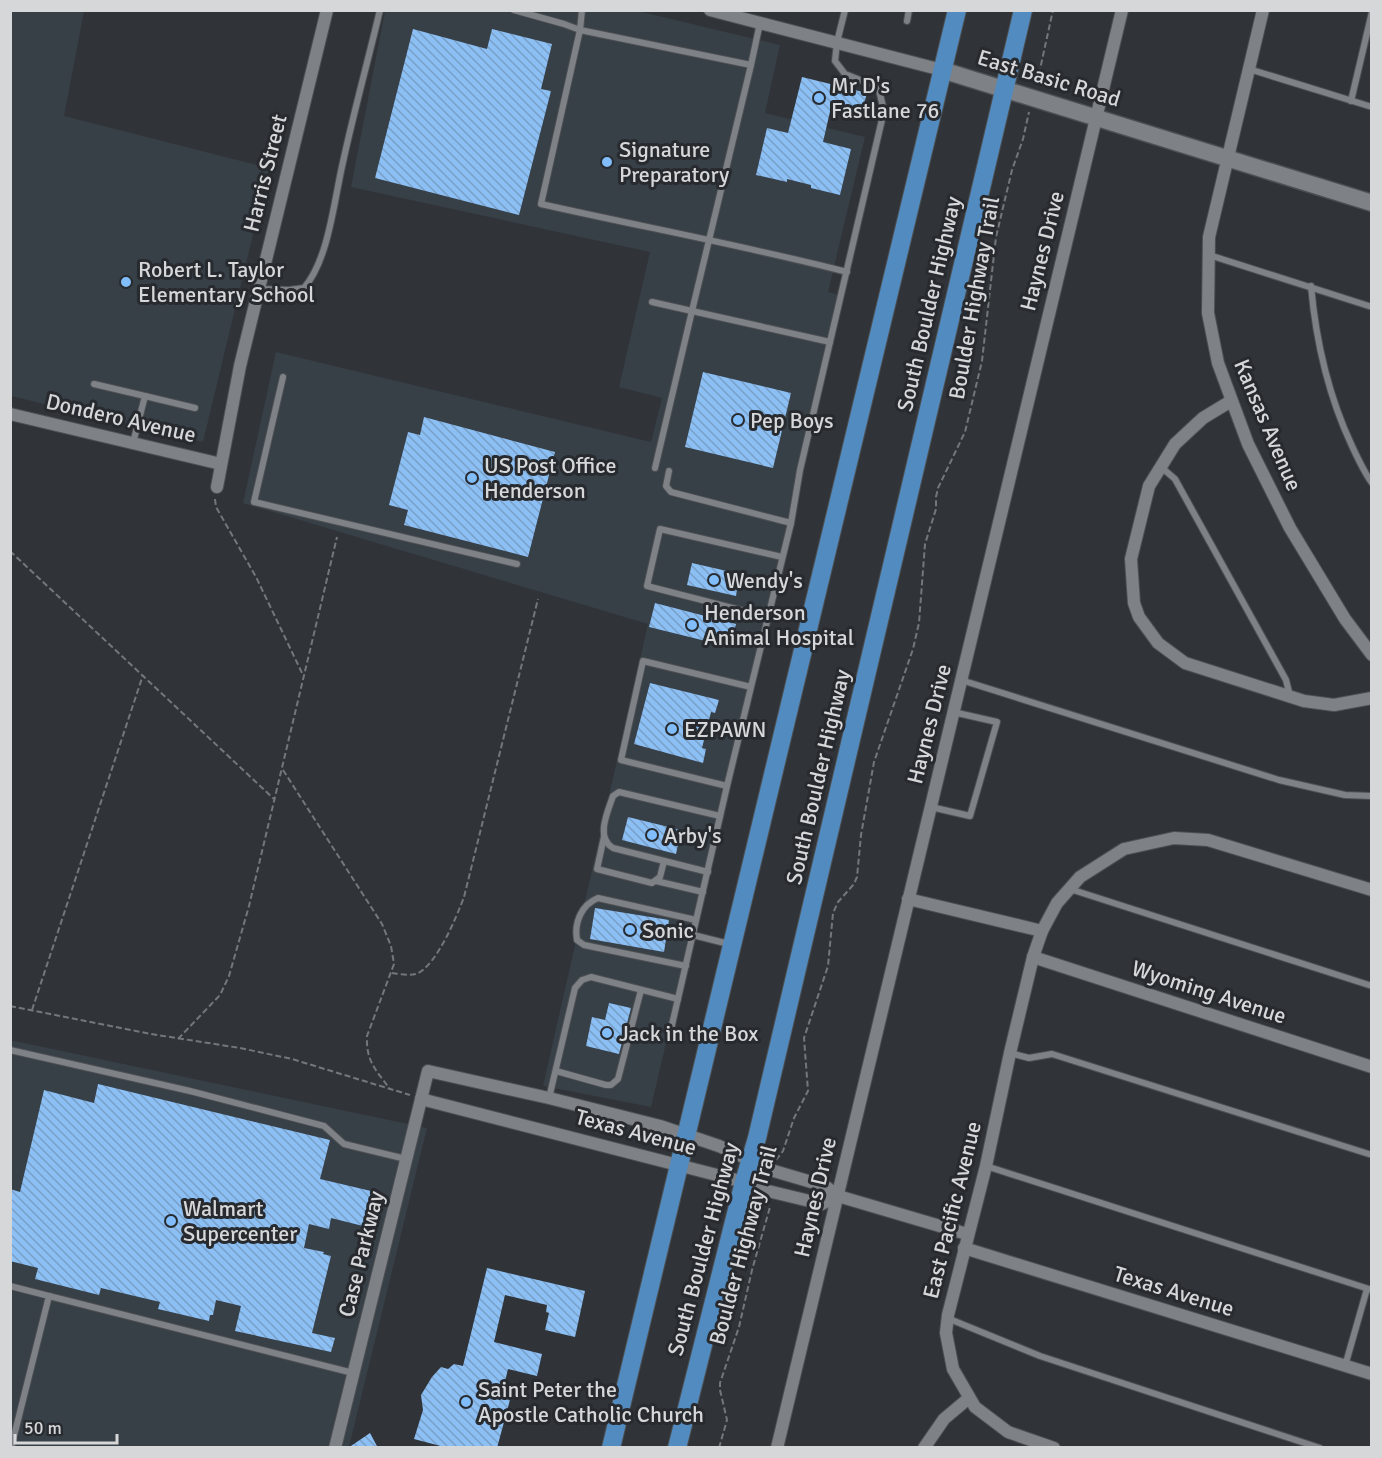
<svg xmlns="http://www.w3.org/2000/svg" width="1382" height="1458" viewBox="0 0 1382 1458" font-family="Signika,sans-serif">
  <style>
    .built { fill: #373f47 }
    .building { fill: url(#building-back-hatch) }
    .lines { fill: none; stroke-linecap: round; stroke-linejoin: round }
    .lane-casing { stroke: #4d5053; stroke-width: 8 }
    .street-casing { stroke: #4d5053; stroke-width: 14 }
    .secondary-casing { stroke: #4d5053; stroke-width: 19 }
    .primary-casing { stroke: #4d5053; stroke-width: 20 }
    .path { stroke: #74777a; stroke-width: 2; stroke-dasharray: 6 3; stroke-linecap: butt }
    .lane { stroke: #7e8287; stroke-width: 6 }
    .street { stroke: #7e8287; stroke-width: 12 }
    .secondary { stroke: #7e8287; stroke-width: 16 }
    .primary { stroke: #528bc0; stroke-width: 18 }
    .poi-dot { fill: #81bdfa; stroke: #272a2e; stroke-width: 2 }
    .labels { text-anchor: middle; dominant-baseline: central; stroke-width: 6; stroke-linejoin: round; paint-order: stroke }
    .street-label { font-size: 22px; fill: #d5d7d9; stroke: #272a2e }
    .poi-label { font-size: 22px; fill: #d5d7d9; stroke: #272a2e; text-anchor: start }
  </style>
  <defs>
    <pattern id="building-back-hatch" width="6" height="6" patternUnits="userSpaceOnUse" patternTransform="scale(1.5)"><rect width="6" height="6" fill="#8cbff4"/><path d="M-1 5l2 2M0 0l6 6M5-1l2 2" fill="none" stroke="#799fc7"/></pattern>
  </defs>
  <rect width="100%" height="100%" fill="#303438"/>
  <g class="built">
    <path d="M11 11H84L64 116 269 168 203 442 11 396Z"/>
    <path d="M385 11H638L780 45 765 113 865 137 828 292 842 296 651 1107 543 1086 648 624 243 503 276 352 651 442 662 398 619 387 650 252 351 187Z"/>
    <path d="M10 1040 427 1128 349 1447H11Z"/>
  </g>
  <g class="building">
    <path d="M413 29 487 49 492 29 552 44 541 89 551 91 519 215 375 178Z"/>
    <path d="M802 77 867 93 862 111 832 103 823 142 851 149 840 195 811 188V185L787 179V182L756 175 767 128 788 133Z"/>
    <path d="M703 372 791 393 773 468 685 447Z"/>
    <path d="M424 417 555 452 528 557 404 525 408 510 389 505 408 432 420 435Z"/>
    <path d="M692 563 740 574 736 596 687 585Z"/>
    <path d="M655 603 736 624 730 647 649 627Z"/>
    <path d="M650 683 719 700 715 713 711 712 702 748 706 749 703 763 634 744Z"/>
    <path d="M628 817 681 830 676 854 622 840Z"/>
    <path d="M595 908 669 920 664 952 590 939Z"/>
    <path d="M609 1003 631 1008 619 1054 586 1046 592 1017 605 1020Z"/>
    <path d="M98 1084 330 1140 320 1179 371 1191 363 1226 331 1218 329 1229 309 1224 304 1248 324 1252 323 1254 331 1256 312 1333 335 1338 331 1352 235 1331 241 1306 216 1300 213 1315H210L209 1321 158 1309 160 1302 101 1288 99 1295 35 1279 38 1268 10 1261V1189L20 1192 44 1090 94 1103Z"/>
    <path d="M487 1268 585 1291 575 1337 545 1330 549 1313 546 1312 547 1305 505 1295 494 1342 542 1354 537 1376 508 1369 502 1394 511 1396 497 1448H448L414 1439 423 1410 421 1395 432 1377 441 1367 448 1369 454 1364 463 1366Z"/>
    <path d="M370 1433 378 1448H348Z"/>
  </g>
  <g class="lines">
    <g class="lane-casing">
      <g id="lane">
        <path d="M514 10 564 24 580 30 582 10"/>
        <path d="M907 21 909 10"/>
        <path d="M751 65 760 23"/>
        <path d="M1249 69 1372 107"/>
        <path d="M1351 101 1372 12"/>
        <path d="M1209 255 1372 307"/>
        <path d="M1311 286C1316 342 1328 395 1352 446 1358 459 1364 472 1372 483"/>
        <path d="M259 289 289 290 304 288C329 259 334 200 343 162 354 111 368 61 380 10"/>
        <path d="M652 302 692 311 655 468"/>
        <path d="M830 342 692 311 751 65 580 30 541 204C643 227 746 246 847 272"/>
        <path d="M283 377 254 502 517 564"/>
        <path d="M94 384 145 396 133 443"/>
        <path d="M145 396 195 408"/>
        <path d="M1161 467 1175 479 1286 680 1290 696"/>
        <path d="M669 471 666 486 671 492 791 523 800 470 884 111 879 90 870 84 845 74 835 61 837 42 845 10"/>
        <path d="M768 617 647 586 660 529 782 557"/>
        <path d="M961 680 1279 780 1345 795 1372 796"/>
        <path d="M751 687 727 786 621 760 643 661 751 687 791 523"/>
        <path d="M931 807 970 816 997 722 953 712"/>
        <path d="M604 837 597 869 652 883 660 877 664 861"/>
        <path d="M708 872 613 848C595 838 608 811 613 796L619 792 720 816"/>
        <path d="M656 881 703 892"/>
        <path d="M1070 889 1372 986"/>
        <path d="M693 935 729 944"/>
        <path d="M686 966 584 945 577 940C574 923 581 905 598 898L696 920"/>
        <path d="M671 1029 727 786"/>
        <path d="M10 1050 190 1091 324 1126 344 1144 406 1159"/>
        <path d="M1010 1053 1029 1058 1052 1054 1372 1155"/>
        <path d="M556 1071 606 1085H611L618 1079 641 990"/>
        <path d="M549 1098 575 988 582 980 591 977 678 999"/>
        <path d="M986 1166 1372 1290"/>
        <path d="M10 1286 49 1296 11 1448"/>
        <path d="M49 1296 353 1373"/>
        <path d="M947 1318 1040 1356 1320 1448"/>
        <path d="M1345 1366 1367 1289"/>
      </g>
    </g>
    <g class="street-casing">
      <g id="street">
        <path d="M710 10 942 70"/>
        <path d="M1263 10 1209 237 1208 313 1218 363 1248 444 1290 528 1345 619 1372 655"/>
        <path d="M1231 401 1203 418 1175 444 1149 486 1131 559 1134 603 1139 617 1158 643 1185 663 1304 701 1334 705 1372 698"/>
        <path d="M10 414 221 464"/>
        <path d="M217 487 240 366 327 10"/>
        <path d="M908 899 1042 931"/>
        <path d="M1033 957 1372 1067"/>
        <path d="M421 1099 744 1182 768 1191 822 1204 838 1196"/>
        <path d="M964 1248 1372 1374"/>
        <path d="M335 1448 428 1071 549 1098 660 1126 719 1146 774 1171 825 1186 838 1196 967 1234"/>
        <path d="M777 1448 1122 10"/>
        <path d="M924 1448 944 1419 969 1398"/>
        <path d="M1054 1448 1008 1432 975 1407 953 1369 946 1333 948 1315 986 1166 1010 1053 1033 957 1042 931 1057 903 1080 877 1124 849 1174 838 1208 840 1372 890"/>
      </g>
    </g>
    <g class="secondary-casing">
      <path id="secondary" d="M942 70 1372 203"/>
    </g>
    <g class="primary-casing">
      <g id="primary">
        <path d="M611 1448 957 10"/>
        <path d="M677 1448 744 1182 757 1138 1023 10"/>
      </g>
    </g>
    <g class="path">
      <path d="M1037 83 1053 10"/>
      <path d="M215 499 216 507 256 577 303 675"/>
      <path d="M10 551 274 799"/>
      <path d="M283 770 382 924 391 946 394 964 367 1036C366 1061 375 1069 390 1089"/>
      <path d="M392 973C399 974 408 976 416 974 436 967 457 916 464 897L538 599"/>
      <path d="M10 1006 151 1034 240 1048 292 1059 410 1095"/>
      <path d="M32 1010 143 675"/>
      <path d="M178 1039 220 995 229 976 249 906 337 537"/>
      <path d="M776 1160 783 1151 794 1118 808 1091 804 1038 828 966 833 913 838 902 854 884 857 877 861 835 874 762 913 649 919 623 925 544 936 509V497L938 488 965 432 982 361 996 237 1012 170 1023 139 1029 112"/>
      <path d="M719 1448 727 1420 720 1390V1383L739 1327 752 1270 770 1207 769 1205"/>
    </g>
    <use href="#lane" class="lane"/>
    <use href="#street" class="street"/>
    <use href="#secondary" class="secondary"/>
    <use href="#primary" class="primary"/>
  </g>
  <g class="poi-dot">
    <circle cx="819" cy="98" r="6"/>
    <circle cx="607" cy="162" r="6"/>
    <circle cx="126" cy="282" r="6"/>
    <circle cx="738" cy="420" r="6"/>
    <circle cx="472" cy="478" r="6"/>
    <circle cx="714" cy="580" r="6"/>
    <circle cx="692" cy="625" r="6"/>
    <circle cx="672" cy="729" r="6"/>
    <circle cx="652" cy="835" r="6"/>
    <circle cx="630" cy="930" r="6"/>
    <circle cx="607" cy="1033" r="6"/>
    <circle cx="171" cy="1221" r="6"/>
    <circle cx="466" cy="1402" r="6"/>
  </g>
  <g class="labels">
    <g class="street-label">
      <text transform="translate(1049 78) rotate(17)">East Basic Road</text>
      <text transform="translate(265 173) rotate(-76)">Harris Street</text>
      <text transform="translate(1042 251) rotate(-76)">Haynes Drive</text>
      <text transform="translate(974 298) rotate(-80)">Boulder Highway Trail</text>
      <text transform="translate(929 304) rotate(-77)">South Boulder Highway</text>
      <text transform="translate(121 418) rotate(13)">Dondero Avenue</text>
      <text transform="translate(1268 425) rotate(67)">Kansas Avenue</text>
      <text transform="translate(929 724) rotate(-76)">Haynes Drive</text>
      <text transform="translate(818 777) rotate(-77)">South Boulder Highway</text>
      <text transform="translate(1209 992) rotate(18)">Wyoming Avenue</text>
      <text transform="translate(636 1132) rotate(15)">Texas Avenue</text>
      <text transform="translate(815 1197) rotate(-77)">Haynes Drive</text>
      <text transform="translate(952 1210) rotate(-76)">East Pacific Avenue</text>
      <text transform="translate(743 1245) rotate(-75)">Boulder Highway Trail</text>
      <text transform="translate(703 1249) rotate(-75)">South Boulder Highway</text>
      <text transform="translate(361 1254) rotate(-76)">Case Parkway</text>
      <text transform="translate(1174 1291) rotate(17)">Texas Avenue</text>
    </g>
    <g class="poi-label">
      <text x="831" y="85">Mr D's<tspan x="831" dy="25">Fastlane 76</tspan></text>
      <text x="619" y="149">Signature<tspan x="619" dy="25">Preparatory</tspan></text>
      <text x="138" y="269">Robert L. Taylor<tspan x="138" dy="25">Elementary School</tspan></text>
      <text x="750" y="420">Pep Boys</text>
      <text x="484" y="465">US Post Office<tspan x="484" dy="25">Henderson</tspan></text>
      <text x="726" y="580">Wendy's</text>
      <text x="704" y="612">Henderson<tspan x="704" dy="25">Animal Hospital</tspan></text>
      <text x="684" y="729">EZPAWN</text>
      <text x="664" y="835">Arby's</text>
      <text x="642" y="930">Sonic</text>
      <text x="619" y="1033">Jack in the Box</text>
      <text x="183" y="1208">Walmart<tspan x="183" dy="25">Supercenter</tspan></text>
      <text x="478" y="1389">Saint Peter the<tspan x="478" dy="25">Apostle Catholic Church</tspan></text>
    </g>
  </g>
  <rect width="1382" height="1458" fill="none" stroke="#d5d7d9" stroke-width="24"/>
  <path d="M15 1434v9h102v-9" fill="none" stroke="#d5d7d9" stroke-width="3"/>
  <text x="24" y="1434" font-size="18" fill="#d5d7d9" stroke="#272a2e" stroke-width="4.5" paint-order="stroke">50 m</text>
</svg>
